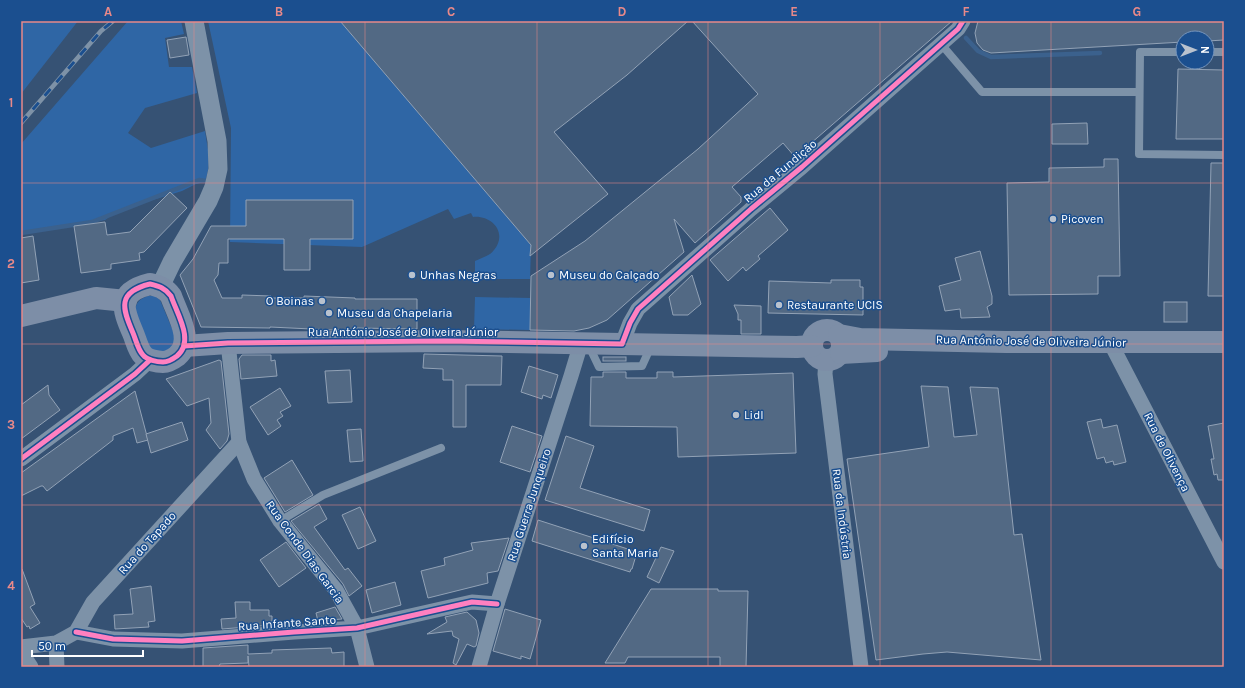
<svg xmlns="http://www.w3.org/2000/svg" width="1245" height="688" viewBox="0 0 1245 688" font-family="Karla,sans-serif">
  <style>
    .green { fill: #2f66a5 }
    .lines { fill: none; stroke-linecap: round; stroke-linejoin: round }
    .stream { stroke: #3b618d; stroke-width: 4.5 }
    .building { fill: #526984; stroke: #92a2b6 }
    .service { stroke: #7d92a8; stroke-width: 8 }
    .minor { stroke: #7d92a8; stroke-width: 15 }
    .tertiary { stroke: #7d92a8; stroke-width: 19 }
    .primary { stroke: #7d8ea7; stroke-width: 22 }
    .rail-casing { stroke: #7e92a7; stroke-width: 4.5 }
    .rail { stroke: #1b4f8f; stroke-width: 3; stroke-dasharray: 9; stroke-linecap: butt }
    .cycleway-casing { stroke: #1b4f8f; stroke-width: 8 }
    .cycleway { stroke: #ff80c0; stroke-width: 5 }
    .grid { fill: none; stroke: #e88989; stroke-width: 1; stroke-opacity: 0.55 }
    .poi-dot { fill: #b9c2ce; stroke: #1b4f8f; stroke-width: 1.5 }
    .labels { text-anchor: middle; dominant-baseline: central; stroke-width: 3; stroke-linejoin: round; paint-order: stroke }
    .street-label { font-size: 12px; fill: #fff; stroke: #1b4f8f }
    .poi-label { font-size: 12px; fill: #fff; stroke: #1b4f8f; text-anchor: start }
    .neatline { fill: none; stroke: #e88989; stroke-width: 1.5 }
    .grid-label { font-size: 13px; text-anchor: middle; font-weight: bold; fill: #e88989 }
  </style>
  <rect width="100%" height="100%" fill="#365274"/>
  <g class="green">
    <path d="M21 21H78L21 94Z"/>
    <path d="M128 21H181L184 34 165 38 169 67H192L197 93 145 108 128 133 151 148 205 131C208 152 212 161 205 182L196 184 182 191 117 211 105 220 21 232V144Z"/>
    <path d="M208 21 341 22 531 245 530 279H475V261C481 258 490 256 494 250 508 233 492 215 473 217L471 213 454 219 448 209 362 247 230 242 231 128Z"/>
    <path d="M148 296H155L160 300 176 338 172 348 160 353 150 349C146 339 133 315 136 306 138 300 143 298 148 296Z"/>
    <path d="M475 297 530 298V330L474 329Z"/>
  </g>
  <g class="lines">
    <g class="stream">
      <path d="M966 38 978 51 991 57 1100 53"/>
      <path d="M21 233 92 222 199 180 206 181"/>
    </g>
  </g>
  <g class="building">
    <path d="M340 21H688L627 75 554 132 608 194 530 256 531 245Z"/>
    <path d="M692 21H952L795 157 783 143 732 187 741 197V202L695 243 674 219 684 252 607 320 589 328 574 331 530 330 531 276 585 241 698 149 758 94Z"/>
    <path d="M978 21H1224V40L1207 41V38H1183V42L991 53 983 50 977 43 975 33Z"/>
    <path d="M186 37 189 55 170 58 167 40Z"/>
    <path d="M1178 69 1224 70V139H1176Z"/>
    <path d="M1087 123 1088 144H1052V124Z"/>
    <path d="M1104 159H1118L1120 276H1098V294L1009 295 1007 183 1049 182V168L1104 167Z"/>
    <path d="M1211 163H1224V296H1208Z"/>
    <path d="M170 192 187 208 144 252 139 253 140 260 111 264V269L81 273 74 226 105 222 107 235 130 232Z"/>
    <path d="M246 200H353V239H310V270H284V239H228V263H219L218 275 214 280 222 298H242V295L271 296V298H304V296L355 298V299H417V329L355 328V329L332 330 270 327V328L201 327 180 275 193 259 211 226H246Z"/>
    <path d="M770 208 788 230 758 256 760 259 746 271 743 267 728 281 710 260Z"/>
    <path d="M33 236 39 280 21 283V238Z"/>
    <path d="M980 251 992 296V304L987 307 990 317 961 318 960 309 945 311 939 286 961 280 955 258Z"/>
    <path d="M692 275 701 304 688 315H673L669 297Z"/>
    <path d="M831 280H860V287H863V315L768 313 769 281 831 283Z"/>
    <rect x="1164" y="302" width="23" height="20"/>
    <path d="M734 305 761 306V334H741V320H738V314Z"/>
    <path d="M424 354 502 356 501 385H466V427H453V380H443V369L423 368Z"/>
    <path d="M242 355H271V361L275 360 277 376 241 379 239 359Z"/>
    <rect x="603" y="357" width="23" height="4"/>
    <path d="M219 360 221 361 229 434 227 441 220 449 206 430 211 423 209 398 187 406 166 379Z"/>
    <path d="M529 366 558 375 551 398 543 395 542 399 521 392Z"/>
    <path d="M350 370 352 402 328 403 325 371Z"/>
    <path d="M603 372H626V378H657V372H673V377L793 373 796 453 678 457 677 427 590 426 591 377H603Z"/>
    <path d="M48 385 49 395 60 410 21 439V405Z"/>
    <path d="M921 386 948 387 954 437 977 435 970 387 998 388 1014 535 1022 534 1041 660 947 652 923 654 876 660 847 459 929 447Z"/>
    <path d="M280 388 291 406 280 412 283 416 277 420 281 426 268 435 250 407Z"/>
    <path d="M135 391 148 440 137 443 133 428 113 436V440L47 491 43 486H41L21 496V473Z"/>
    <path d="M1101 419 1103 428 1117 425 1126 462 1114 465 1113 461 1106 463 1104 457 1097 459 1087 422Z"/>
    <path d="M182 422 188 440 151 453 146 434Z"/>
    <path d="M1224 423V480H1218L1217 474 1214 475 1211 459H1214L1208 426Z"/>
    <path d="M512 426 542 436 530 472 500 462Z"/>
    <path d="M361 429 363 461 350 462 347 430Z"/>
    <path d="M566 436 594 446 580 488 650 510 644 531 545 500Z"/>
    <path d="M292 460 313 495 285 512 264 478Z"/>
    <path d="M319 504 327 519 314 527 345 570 348 568 362 586 349 596 343 584 291 521Z"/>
    <path d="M360 507 376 541 358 549 342 515Z"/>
    <path d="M538 520 637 552 632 569H631L630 572 532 541Z"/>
    <path d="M509 538 498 571 487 573 488 583 428 598 421 571 445 565 444 558 473 550 471 543Z"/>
    <path d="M286 542 306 568 279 587 260 560Z"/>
    <path d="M661 547 674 551 659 583 647 577Z"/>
    <path d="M21 569H22L35 604 30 607 40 623 30 629 29 626 27 627 21 618Z"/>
    <path d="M395 582 401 605 372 613 366 590Z"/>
    <path d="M151 586 155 621 148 622 149 627 115 629 114 615 133 614 130 589Z"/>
    <path d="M651 589H718V591H748L746 667H720V657H628L625 663H605Z"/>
    <path d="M235 602H250V610H269V616H272V625L222 629 221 619 236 618Z"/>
    <path d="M335 607 342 619 318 621 316 613Z"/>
    <path d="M505 609 541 620 530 659 521 656V659L493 651Z"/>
    <path d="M467 612 476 620 479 633 476 646 474 647 467 644 456 665 453 663 459 639 453 636 452 631 427 634 447 622 445 617Z"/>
    <path d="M248 645V654L272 653V650L331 648 332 653 344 652V667H249L248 656V663L220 664 219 667H203V648Z"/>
  </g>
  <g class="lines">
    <g class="service">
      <path d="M941 44 982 92H1139"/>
      <path d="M1183 52H1140L1139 154 1224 155"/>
      <path d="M1207 52H1224"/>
      <path d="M589 346 599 367 642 366 651 346"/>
      <path d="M280 521 323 495 441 448"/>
    </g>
    <g class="minor">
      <path d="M1110 342 1224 562"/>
      <path d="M228 343 239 442 254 479 280 521 336 590 357 628 367 667"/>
      <path d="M622 344 630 323 638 309 751 209 802 167 958 29 963 21"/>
      <path d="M826 360 825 374 861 667"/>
      <path d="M21 459 135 374 150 360"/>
      <path d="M76 632 113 639 182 641 294 632 357 628 472 602 497 604"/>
      <path d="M56 643 57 667"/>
      <path d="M21 647 56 643 76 632 93 602 239 442"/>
      <path d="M21 652 31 667"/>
      <path d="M479 667 497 604 571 376 581 343"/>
    </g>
    <path class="tertiary" d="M160 287 172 262 208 201 214 187 218 169 217 141 194 21"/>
    <g class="primary">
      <path d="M150 284C159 286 165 288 171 296 177 314 195 341 177 356 173 359 168 362 163 362 157 362 147 360 143 355 138 350 136 340 133 333 122 308 117 292 150 284Z"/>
      <path d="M21 316 96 298 126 301"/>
      <circle cx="827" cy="345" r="15"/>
      <path d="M839 335 860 339 1006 342H1224"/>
      <path d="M184 346 228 343 445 341 797 347 812 346"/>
      <path d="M841 353 877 351"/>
    </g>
    <g class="rail-casing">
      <path id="rail" d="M21 123 101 31 113 21"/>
    </g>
    <use href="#rail" class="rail"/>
    <g class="cycleway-casing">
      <g id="cycleway">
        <path d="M150 284C159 286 165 288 171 296 177 314 195 341 177 356 173 359 168 362 163 362 157 362 147 360 143 355 138 350 136 340 133 333 122 308 117 292 150 284Z"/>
        <path d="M184 346 228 343 445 341 622 344 630 323 638 309 751 209 802 167 958 29 963 21"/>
        <path d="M21 459 135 374 150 360"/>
        <path d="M76 632 113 639 182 641 294 632 357 628 472 602 497 604"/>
      </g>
    </g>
    <use href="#cycleway" class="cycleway"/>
  </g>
  <path class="grid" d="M194 21V667M365 21V667M537 21V667M708 21V667M880 21V667M1051 21V667M21 183H1224M21 344H1224M21 505H1224"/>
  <g class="poi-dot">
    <circle cx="1053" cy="219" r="4"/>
    <circle cx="412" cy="275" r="4"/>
    <circle cx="551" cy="275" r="4"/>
    <circle cx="322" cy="301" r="4"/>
    <circle cx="779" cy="305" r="4"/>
    <circle cx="329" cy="313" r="4"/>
    <circle cx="736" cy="415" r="4"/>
    <circle cx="584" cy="546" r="4"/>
  </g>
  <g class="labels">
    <g class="street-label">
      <text transform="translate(780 171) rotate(-40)">Rua da Fundição</text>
      <text x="403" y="332">Rua António José de Oliveira Júnior</text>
      <text transform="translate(1031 341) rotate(1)">Rua António José de Oliveira Júnior</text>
      <text transform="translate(1167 452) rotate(63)">Rua de Olivença</text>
      <text transform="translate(529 505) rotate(-72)">Rua Guerra Junqueiro</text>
      <text transform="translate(842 514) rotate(83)">Rua da Indústria</text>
      <text transform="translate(147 543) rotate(-48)">Rua do Tapado</text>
      <text transform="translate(305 552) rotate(54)">Rua Conde Dias Garcia</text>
      <text transform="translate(287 623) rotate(-4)">Rua Infante Santo</text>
    </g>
    <g class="poi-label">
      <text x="1061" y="219">Picoven</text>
      <text x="420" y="275">Unhas Negras</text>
      <text x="559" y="275">Museu do Calçado</text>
      <text x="314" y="301" text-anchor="end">O Boinas</text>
      <text x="787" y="305">Restaurante UCIS</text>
      <text x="337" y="313">Museu da Chapelaria</text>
      <text x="744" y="415">Lidl</text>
      <text x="592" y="539">Edifício<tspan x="592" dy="14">Santa Maria</tspan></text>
    </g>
  </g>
  <rect width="1245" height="688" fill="none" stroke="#1b4f8f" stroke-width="44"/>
  <g transform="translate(1195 50) rotate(90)"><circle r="19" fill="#1b4f8f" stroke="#7695bc"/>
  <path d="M0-3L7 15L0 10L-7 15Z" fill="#b9c2ce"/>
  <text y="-6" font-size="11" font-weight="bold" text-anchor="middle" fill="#ffffff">N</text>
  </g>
  <path d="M32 650v6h111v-6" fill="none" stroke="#ffffff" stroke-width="2"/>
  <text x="38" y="650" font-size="12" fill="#ffffff" stroke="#1b4f8f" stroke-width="3" paint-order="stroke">50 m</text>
  <rect x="22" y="22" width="1201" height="644" class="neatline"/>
  <g class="grid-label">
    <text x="108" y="16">A</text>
    <text x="279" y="16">B</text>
    <text x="451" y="16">C</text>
    <text x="622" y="16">D</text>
    <text x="794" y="16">E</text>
    <text x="966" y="16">F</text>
    <text x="1137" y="16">G</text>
    <text x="11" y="107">1</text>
    <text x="11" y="268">2</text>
    <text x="11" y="429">3</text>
    <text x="11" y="590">4</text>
  </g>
</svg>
